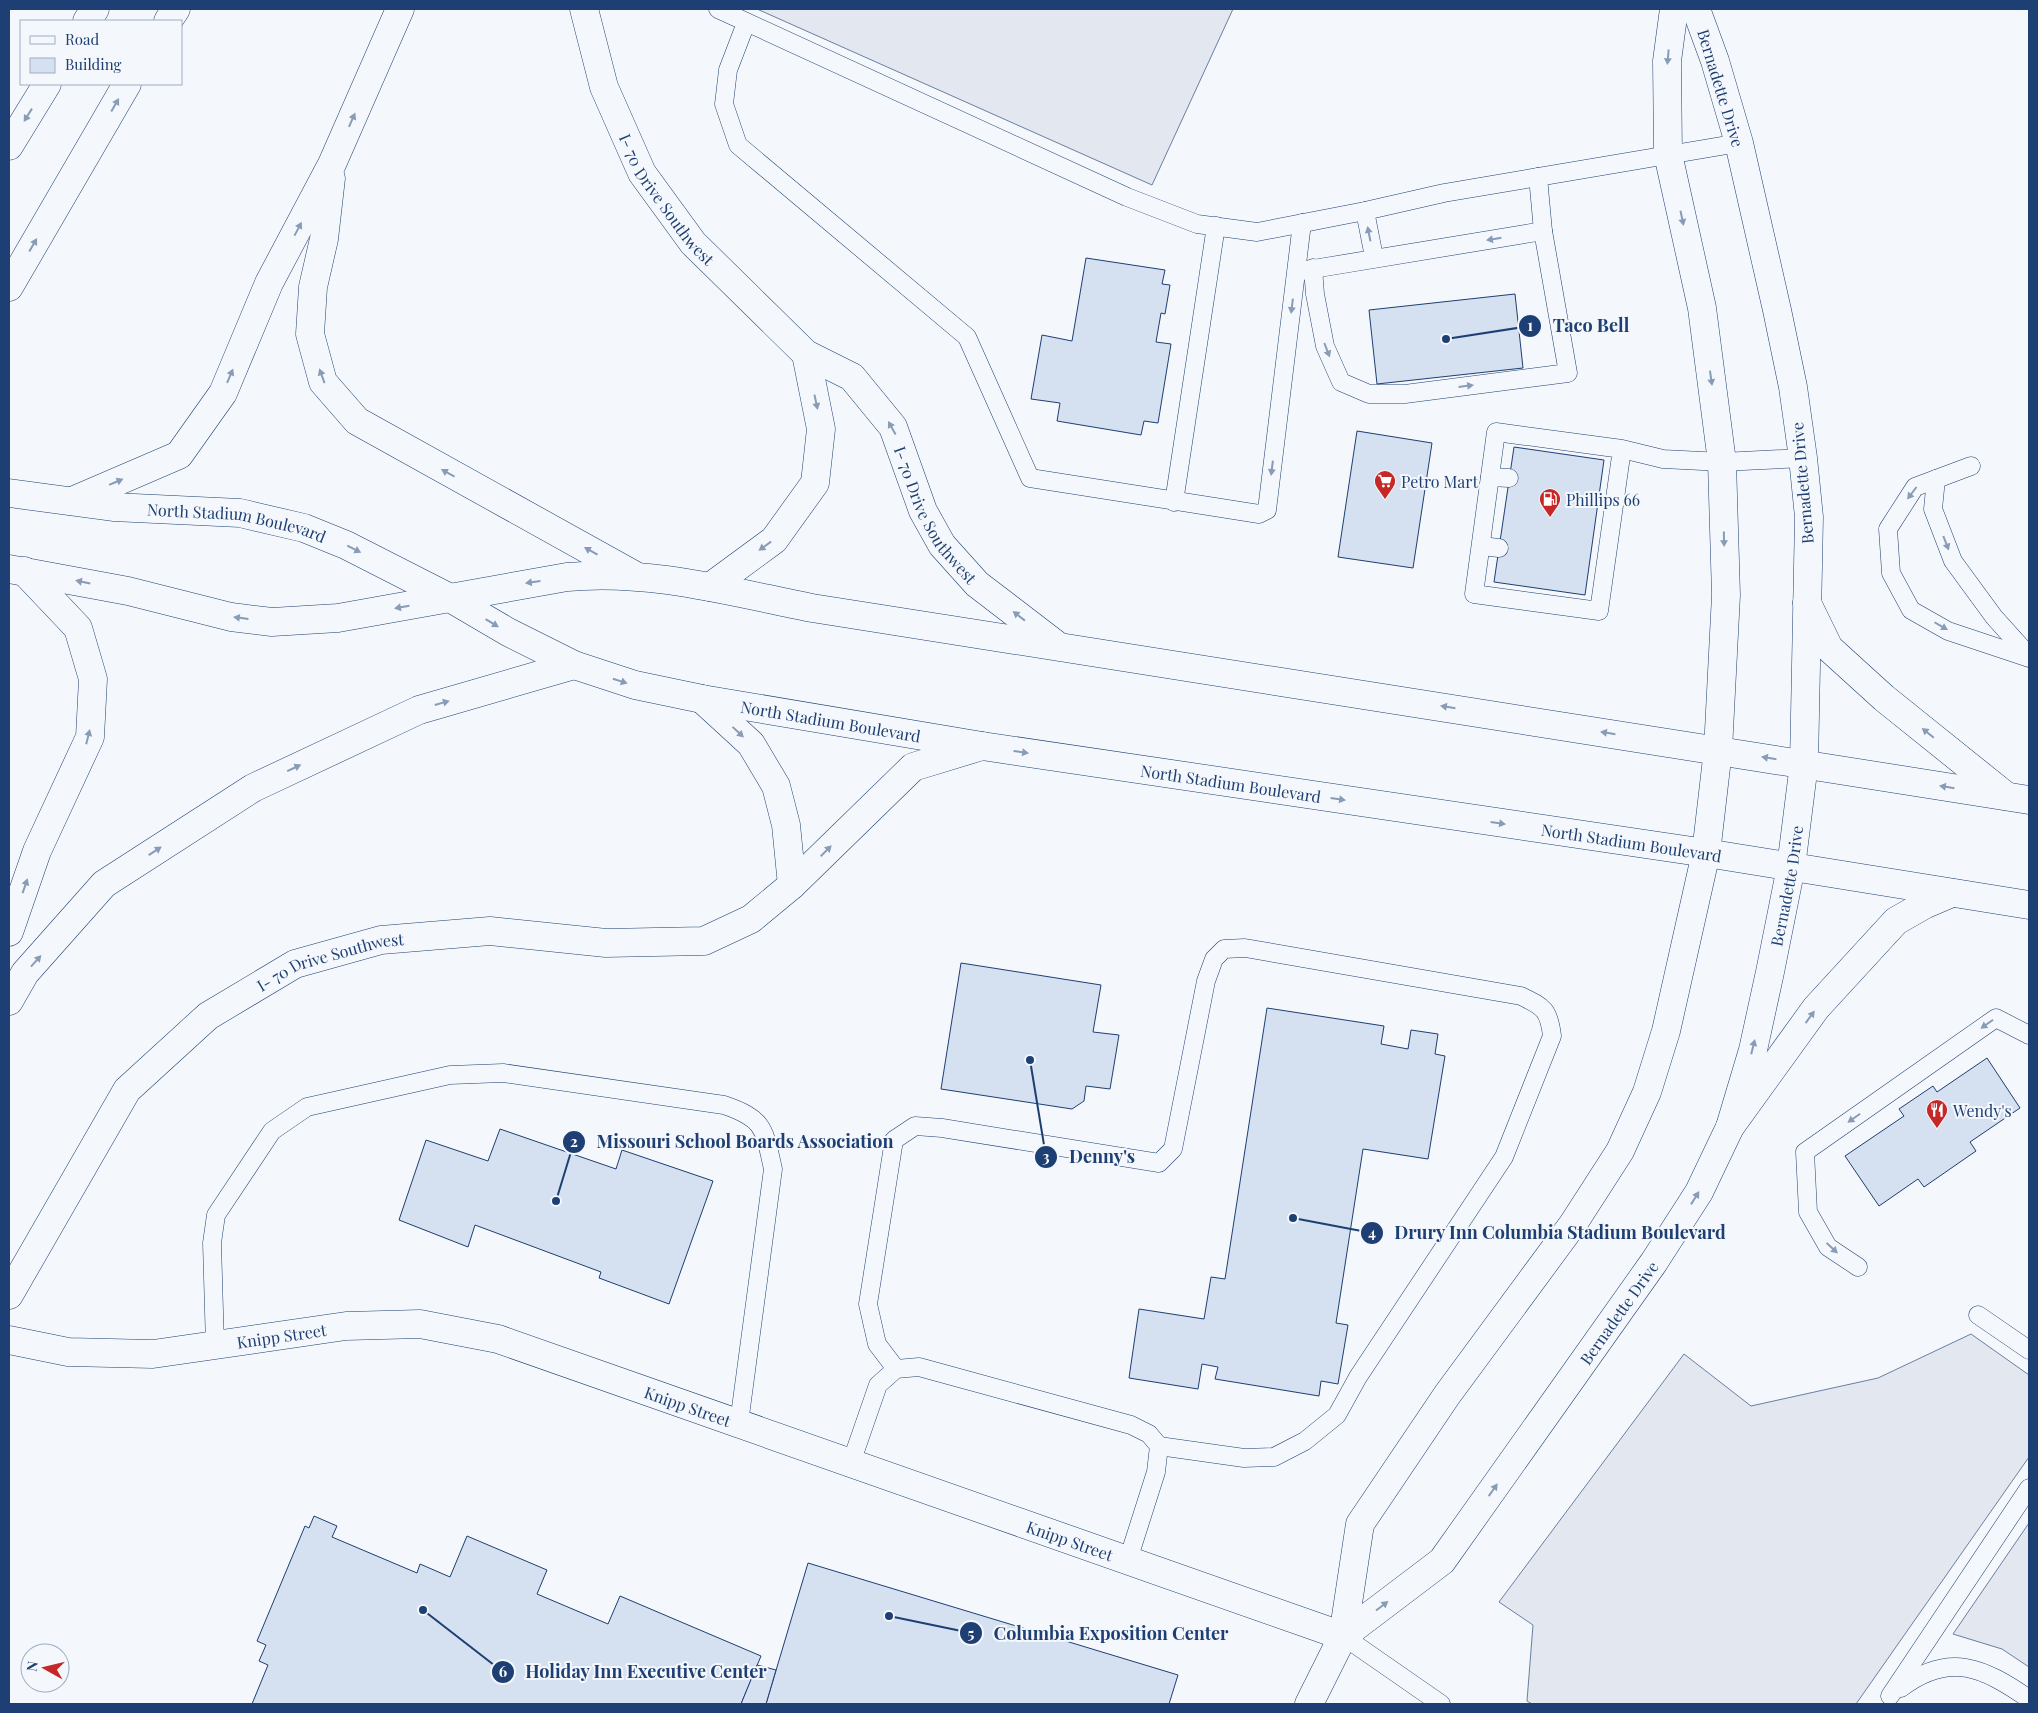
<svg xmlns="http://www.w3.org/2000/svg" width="2038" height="1713" viewBox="0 0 2038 1713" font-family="'Playfair Display',serif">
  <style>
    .parking { fill: #e3e8f0; stroke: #687fa3 }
    .building { fill: #d5e0f0; stroke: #1d3f73 }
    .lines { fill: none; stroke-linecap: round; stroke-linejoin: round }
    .lane-casing { stroke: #1d3f73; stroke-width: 19 }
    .street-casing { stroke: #1d3f73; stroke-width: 29 }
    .secondary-casing { stroke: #1d3f73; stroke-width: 29 }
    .primary-casing { stroke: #1d3f73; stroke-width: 29 }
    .highway-casing { stroke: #1d3f73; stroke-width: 29 }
    .lane { stroke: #f4f7fb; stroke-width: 18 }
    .street { stroke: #f4f7fb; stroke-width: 28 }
    .secondary { stroke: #f4f7fb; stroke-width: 28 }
    .primary { stroke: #f4f7fb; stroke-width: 28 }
    .highway { stroke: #f4f7fb; stroke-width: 28 }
    .oneway { fill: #889bb7 }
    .labels { text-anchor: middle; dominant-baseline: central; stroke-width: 4; stroke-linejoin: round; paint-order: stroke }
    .street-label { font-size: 16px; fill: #1d3f73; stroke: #f4f7fb }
    .poi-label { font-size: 16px; fill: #1d3f73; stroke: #f4f7fb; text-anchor: start }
    .leader { fill: none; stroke: #1d3f73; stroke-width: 2 }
    .callout-dot { fill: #1d3f73; stroke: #f4f7fb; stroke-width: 2 }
    .mark-label { font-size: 15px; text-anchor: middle; font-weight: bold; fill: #fff }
    .callout-label { font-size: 18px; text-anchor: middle; font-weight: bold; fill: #1d3f73; stroke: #f4f7fb; stroke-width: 4; stroke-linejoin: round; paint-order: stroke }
  </style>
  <rect width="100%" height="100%" fill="#f4f7fb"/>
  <g class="parking">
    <path d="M757 9H1233L1152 185Z"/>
    <path d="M1971 1334 2029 1375V1457L1856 1704H1532L1527 1701 1533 1625 1499 1602 1684 1354 1751 1406 1878 1378Z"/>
    <path d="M2029 1523V1667L2002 1649 1953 1634Z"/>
  </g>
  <g class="building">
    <path d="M1086 258 1165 270 1162 284 1170 285 1165 314 1161 313 1156 342 1171 344 1158 423 1144 421 1141 435 1057 421 1060 403 1031 399 1042 335 1072 341Z"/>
    <path d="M1515 294 1523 368 1377 384 1369 310Z"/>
    <path d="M1357 431 1432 443 1413 568 1338 557Z"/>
    <path d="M1514 447 1604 460 1585 595 1494 582Z"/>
    <path d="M961 963 1101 985 1093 1032 1119 1035 1110 1089 1086 1086 1084 1101 1072 1109 941 1089Z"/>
    <path d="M1267 1008 1384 1026 1381 1044 1408 1049 1411 1030 1438 1034 1435 1054 1445 1056 1428 1159 1363 1149 1336 1323 1348 1325 1338 1384 1321 1381 1319 1396 1215 1379 1218 1367 1202 1364 1198 1389 1129 1378 1139 1309 1204 1319 1211 1277 1225 1279Z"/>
    <path d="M1987 1058 2020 1108 1970 1142 1976 1151 1924 1187 1918 1179 1879 1206 1845 1156 1904 1116 1899 1109 1933 1086 1937 1092Z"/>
    <path d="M500 1129 616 1169 622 1150 713 1181 669 1304 599 1278 601 1272 475 1225 468 1247 399 1220 426 1140 488 1161Z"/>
    <path d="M314 1516 337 1526 332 1537 417 1573 420 1564 450 1577 467 1536 547 1570 537 1594 608 1624 620 1596 761 1656 741 1704H252L268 1665 259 1661 266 1645 257 1641 305 1526 309 1528Z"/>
    <path d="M808 1563 1178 1675 1169 1704H766Z"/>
    <path d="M757 1665 776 1670 766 1704H741Z"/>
  </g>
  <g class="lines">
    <g class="lane-casing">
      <g id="lane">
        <path d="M718 9 1127 197 1197 224 1257 232 1365 211 1444 193 1739 143"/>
        <path d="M746 23 728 70 724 104 738 145 967 337 1030 478 1259 514 1267 510 1302 223"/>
        <path d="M1365 211 1374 257"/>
        <path d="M1313 268 1315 294 1325 346 1341 382 1369 394H1405L1568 373 1543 231 1538 177"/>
        <path d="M1301 271 1543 231"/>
        <path d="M1622 449 1599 611 1474 594 1496 432 1622 449 1663 459 1722 462 1803 458"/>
        <path d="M1971 466 1915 487 1888 529 1891 573 1911 610 1948 631 2029 658"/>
        <path d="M1490 477 1509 478"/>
        <path d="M1936 479 1933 509 1953 561 1994 617 2029 656"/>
        <path d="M1174 502 1216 226"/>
        <path d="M1481 546 1499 548"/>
        <path d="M1858 1267 1828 1247 1808 1212 1805 1152 1996 1018 2029 1035"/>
        <path d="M1978 1315 2029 1350"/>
        <path d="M215 1345 212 1243 216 1215 272 1131 307 1107 450 1075 503 1073 724 1105C765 1119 764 1129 773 1169L739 1423"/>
        <path d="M896 1369 877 1344 868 1304 894 1140 915 1126 942 1128 1159 1163 1173 1149 1206 981 1214 959 1224 949 1245 948 1521 996C1544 1007 1549 1010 1552 1036L1504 1157 1358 1377 1337 1415 1305 1441 1274 1457 1244 1458 1159 1446"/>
        <path d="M851 1463 878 1385 896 1369 919 1367 1131 1425 1149 1434 1159 1446 1156 1472 1128 1560"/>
        <path d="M1343 1636 1441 1704"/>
        <path d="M1901 1688C1950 1651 1984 1668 2029 1699"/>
        <path d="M1890 1696 2029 1488"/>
      </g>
    </g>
    <g class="street-casing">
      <g id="street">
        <path id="s1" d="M9 1340 68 1352 153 1354 346 1326 420 1324 498 1339 1343 1636"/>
        <path id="s2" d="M1343 1636 1442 1561 1654 1262 1699 1192 1730 1127 1753 1050 1770 972 1791 867 1804 764 1809 517 1803 458 1793 387 1777 310 1739 143 1715 61 1696 9"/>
        <path d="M1309 1704 1343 1636 1360 1524 1447 1395 1573 1224 1620 1151 1647 1092 1666 1031 1706 853 1718 750 1726 595 1722 462 1702 308 1668 154 1667 61 1674 9"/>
      </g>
    </g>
    <g class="secondary-casing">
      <g id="secondary">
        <path id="s3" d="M584 9 604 87 642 173 693 243 806 354 852 377 893 427 923 511 942 545 977 584 1058 646"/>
        <path d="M710 587 774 540 815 483 821 429 806 354"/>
        <path d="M702 699 751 744 776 786 786 825 792 885"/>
        <path id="s4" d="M9 1295 127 1090 208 1016 295 964 381 940 490 931 606 943 704 941 751 919 792 885 913 767 982 746"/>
      </g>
    </g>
    <g class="primary-casing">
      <g id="primary">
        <path id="s5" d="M9 493 113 507 240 513 304 528 346 545 450 598 508 632 574 665 635 685 702 699 982 746 1706 853 2029 905"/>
        <path d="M9 569 128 591 231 617 272 622 338 618 567 577C650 569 731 592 812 608L2029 800"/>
        <path d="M1807 603 1829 648 1884 698 2006 796"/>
        <path d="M1730 1127 1816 1008 1896 921 1924 905 1952 893"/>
      </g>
    </g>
    <g class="highway-casing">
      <g id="highway">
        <path d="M87 21 95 9"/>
        <path d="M168 21 176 9"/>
        <path d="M9 146 47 84"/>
        <path d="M331 178 324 239 313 287 310 334 323 382 357 421 634 575"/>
        <path d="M9 287 127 84"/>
        <path d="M72 501 179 455 223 393 269 283 332 164 400 9"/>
        <path d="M9 932 37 851 90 737 93 679 78 628 24 571"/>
        <path d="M9 1001 25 973 104 884 253 788 419 710 574 665"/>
      </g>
    </g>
    <use href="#lane" class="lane"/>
    <use href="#street" class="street"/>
    <use href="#secondary" class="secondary"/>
    <use href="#primary" class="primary"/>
    <use href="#highway" class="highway"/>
  </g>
  <defs><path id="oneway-solid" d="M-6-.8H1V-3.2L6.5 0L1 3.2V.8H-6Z" transform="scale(1.25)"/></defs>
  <g class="oneway">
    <use href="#oneway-solid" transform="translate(1668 57) rotate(95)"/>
    <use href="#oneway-solid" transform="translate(115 105) rotate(-60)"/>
    <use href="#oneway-solid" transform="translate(28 115) rotate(122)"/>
    <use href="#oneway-solid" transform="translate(352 120) rotate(-66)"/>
    <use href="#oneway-solid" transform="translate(1682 218) rotate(78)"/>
    <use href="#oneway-solid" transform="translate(298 229) rotate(-62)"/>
    <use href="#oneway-solid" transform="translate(1369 234) rotate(-101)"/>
    <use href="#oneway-solid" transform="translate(1494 239) rotate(171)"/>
    <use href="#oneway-solid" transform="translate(33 245) rotate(-60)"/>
    <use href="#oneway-solid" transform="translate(1292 306) rotate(97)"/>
    <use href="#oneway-solid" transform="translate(1327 350) rotate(69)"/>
    <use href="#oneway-solid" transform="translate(230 376) rotate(-67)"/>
    <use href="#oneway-solid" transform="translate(322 376) rotate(-110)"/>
    <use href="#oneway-solid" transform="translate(1711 378) rotate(82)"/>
    <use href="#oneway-solid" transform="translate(1466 386) rotate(-7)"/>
    <use href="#oneway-solid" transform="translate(816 402) rotate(78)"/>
    <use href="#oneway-solid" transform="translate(892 428) rotate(-119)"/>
    <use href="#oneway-solid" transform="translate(1272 468) rotate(97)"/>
    <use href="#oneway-solid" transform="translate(448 473) rotate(-151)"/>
    <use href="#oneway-solid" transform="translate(116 482) rotate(-23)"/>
    <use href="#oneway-solid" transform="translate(1912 493) rotate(127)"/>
    <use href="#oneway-solid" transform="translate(1724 539) rotate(89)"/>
    <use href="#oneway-solid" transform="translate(1946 543) rotate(69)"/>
    <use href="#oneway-solid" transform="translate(765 546) rotate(144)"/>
    <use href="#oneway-solid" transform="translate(354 549) rotate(27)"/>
    <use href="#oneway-solid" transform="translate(591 551) rotate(-151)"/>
    <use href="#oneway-solid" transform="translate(83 582) rotate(-168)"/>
    <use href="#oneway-solid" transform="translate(533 582) rotate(172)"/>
    <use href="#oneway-solid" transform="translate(402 607) rotate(170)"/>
    <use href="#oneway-solid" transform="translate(1019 616) rotate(-142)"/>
    <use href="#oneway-solid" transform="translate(241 618) rotate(-173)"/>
    <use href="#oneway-solid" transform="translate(492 623) rotate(31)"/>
    <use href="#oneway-solid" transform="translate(1941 626) rotate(30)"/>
    <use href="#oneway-solid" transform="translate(620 681) rotate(18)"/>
    <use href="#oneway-solid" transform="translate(442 703) rotate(-16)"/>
    <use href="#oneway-solid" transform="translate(1448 707) rotate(-171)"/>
    <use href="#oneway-solid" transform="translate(738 732) rotate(43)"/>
    <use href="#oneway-solid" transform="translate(1608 733) rotate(-171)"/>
    <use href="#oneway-solid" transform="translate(1928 733) rotate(-141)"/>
    <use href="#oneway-solid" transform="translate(88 737) rotate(-76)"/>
    <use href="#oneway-solid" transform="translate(1021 752) rotate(8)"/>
    <use href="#oneway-solid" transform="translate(1769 758) rotate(-171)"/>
    <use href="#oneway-solid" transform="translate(294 768) rotate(-25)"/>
    <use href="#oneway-solid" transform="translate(1947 787) rotate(-171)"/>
    <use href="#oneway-solid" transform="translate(1338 799) rotate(8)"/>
    <use href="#oneway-solid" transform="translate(1498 823) rotate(8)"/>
    <use href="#oneway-solid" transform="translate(155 851) rotate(-33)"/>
    <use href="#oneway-solid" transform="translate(826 851) rotate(-45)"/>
    <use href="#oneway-solid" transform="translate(25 886) rotate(-71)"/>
    <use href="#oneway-solid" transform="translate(36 961) rotate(-48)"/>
    <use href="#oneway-solid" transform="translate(1810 1017) rotate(-54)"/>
    <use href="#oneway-solid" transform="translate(1987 1024) rotate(145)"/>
    <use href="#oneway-solid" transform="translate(1753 1047) rotate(-76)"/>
    <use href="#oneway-solid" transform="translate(1854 1118) rotate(145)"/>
    <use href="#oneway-solid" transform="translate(1695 1198) rotate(-58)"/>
    <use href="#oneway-solid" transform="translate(1832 1248) rotate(43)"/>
    <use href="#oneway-solid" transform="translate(1493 1490) rotate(-55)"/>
    <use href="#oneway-solid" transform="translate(1382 1606) rotate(-37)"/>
  </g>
  <defs>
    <g id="supermarket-pin" transform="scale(1.125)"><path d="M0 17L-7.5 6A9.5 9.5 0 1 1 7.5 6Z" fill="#c62828" stroke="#f4f7fb"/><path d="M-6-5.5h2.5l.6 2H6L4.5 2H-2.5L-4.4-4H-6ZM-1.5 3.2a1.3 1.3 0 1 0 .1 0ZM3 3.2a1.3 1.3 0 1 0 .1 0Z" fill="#fff"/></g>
    <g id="fuel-pin" transform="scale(1.125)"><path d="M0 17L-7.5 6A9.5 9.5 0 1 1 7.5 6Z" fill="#c62828" stroke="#f4f7fb"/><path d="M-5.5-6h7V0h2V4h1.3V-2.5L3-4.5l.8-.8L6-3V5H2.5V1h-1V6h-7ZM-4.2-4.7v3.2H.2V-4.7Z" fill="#fff"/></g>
    <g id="restaurant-pin" transform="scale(1.125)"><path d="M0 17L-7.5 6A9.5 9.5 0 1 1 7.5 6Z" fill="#c62828" stroke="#f4f7fb"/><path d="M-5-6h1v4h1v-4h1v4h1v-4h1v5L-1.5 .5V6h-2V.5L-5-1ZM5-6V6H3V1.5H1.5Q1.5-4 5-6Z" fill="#fff"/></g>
  </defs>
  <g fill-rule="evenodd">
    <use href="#supermarket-pin" x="1385" y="481"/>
    <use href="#fuel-pin" x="1550" y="499"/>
    <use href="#restaurant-pin" x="1937" y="1110"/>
  </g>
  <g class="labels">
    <g class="street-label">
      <text transform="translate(1721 88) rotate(73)">Bernadette Drive</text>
      <text stroke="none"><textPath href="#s3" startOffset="210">I- 70 Drive Southwest</textPath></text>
      <text transform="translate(1802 483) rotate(-95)">Bernadette Drive</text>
      <text stroke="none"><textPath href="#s3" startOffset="634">I- 70 Drive Southwest</textPath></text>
      <text stroke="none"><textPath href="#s5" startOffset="230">North Stadium Boulevard</textPath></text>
      <text stroke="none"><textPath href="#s5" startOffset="864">North Stadium Boulevard</textPath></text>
      <text stroke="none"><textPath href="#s5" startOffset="1269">North Stadium Boulevard</textPath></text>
      <text stroke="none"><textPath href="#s5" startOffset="1674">North Stadium Boulevard</textPath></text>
      <text stroke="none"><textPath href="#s2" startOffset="894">Bernadette Drive</textPath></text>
      <text stroke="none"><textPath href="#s4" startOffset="482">I- 70 Drive Southwest</textPath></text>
      <text stroke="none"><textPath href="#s2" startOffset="429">Bernadette Drive</textPath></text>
      <text stroke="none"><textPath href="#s1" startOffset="275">Knipp Street</textPath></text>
      <text stroke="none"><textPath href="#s1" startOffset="695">Knipp Street</textPath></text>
      <text stroke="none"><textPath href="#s1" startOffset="1100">Knipp Street</textPath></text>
    </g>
    <g class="poi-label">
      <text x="1401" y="481">Petro Mart</text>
      <text x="1566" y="499">Phillips 66</text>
      <text x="1953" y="1110">Wendy's</text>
    </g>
  </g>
  <path class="leader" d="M1446 339L1530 326M556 1201L574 1142M1030 1060L1046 1157M1293 1218L1372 1233M889 1616L971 1633M423 1610L503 1672"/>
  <g class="callout-dot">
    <circle cx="1446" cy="339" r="5"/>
    <circle cx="556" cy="1201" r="5"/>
    <circle cx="1030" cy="1060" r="5"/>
    <circle cx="1293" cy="1218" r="5"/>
    <circle cx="889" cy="1616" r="5"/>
    <circle cx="423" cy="1610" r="5"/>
    <circle cx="1530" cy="326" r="12"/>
    <circle cx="574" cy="1142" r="12"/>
    <circle cx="1046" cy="1157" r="12"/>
    <circle cx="1372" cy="1233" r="12"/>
    <circle cx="971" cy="1633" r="12"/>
    <circle cx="503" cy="1672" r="12"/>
  </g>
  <g class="mark-label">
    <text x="1530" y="331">1</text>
    <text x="574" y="1147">2</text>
    <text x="1046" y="1162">3</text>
    <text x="1372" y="1238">4</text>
    <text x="971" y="1639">5</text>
    <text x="503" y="1677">6</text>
  </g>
  <g class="callout-label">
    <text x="1591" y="332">Taco Bell</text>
    <text x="745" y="1148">Missouri School Boards Association</text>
    <text x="1102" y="1163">Denny's</text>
    <text x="1560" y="1239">Drury Inn Columbia Stadium Boulevard</text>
    <text x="1111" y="1640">Columbia Exposition Center</text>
    <text x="646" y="1678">Holiday Inn Executive Center</text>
  </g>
  <rect width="2038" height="1713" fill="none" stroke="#1d3f73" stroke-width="20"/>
  <rect x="20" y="20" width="162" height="65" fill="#f4f7fb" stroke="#9eadc5"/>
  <rect x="30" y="36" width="25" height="8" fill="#f4f7fb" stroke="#9eadc5"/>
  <text x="65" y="45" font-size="15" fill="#1d3f73">Road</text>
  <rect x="30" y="58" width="25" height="15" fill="#d5e0f0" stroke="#9eadc5"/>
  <text x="65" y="70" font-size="15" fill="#1d3f73">Building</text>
  <g transform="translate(45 1668) rotate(278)"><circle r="24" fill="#f4f7fb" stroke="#9eadc5"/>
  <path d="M0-4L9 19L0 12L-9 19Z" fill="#c62828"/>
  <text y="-8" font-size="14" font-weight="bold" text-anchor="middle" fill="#1d3f73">N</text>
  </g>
</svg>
